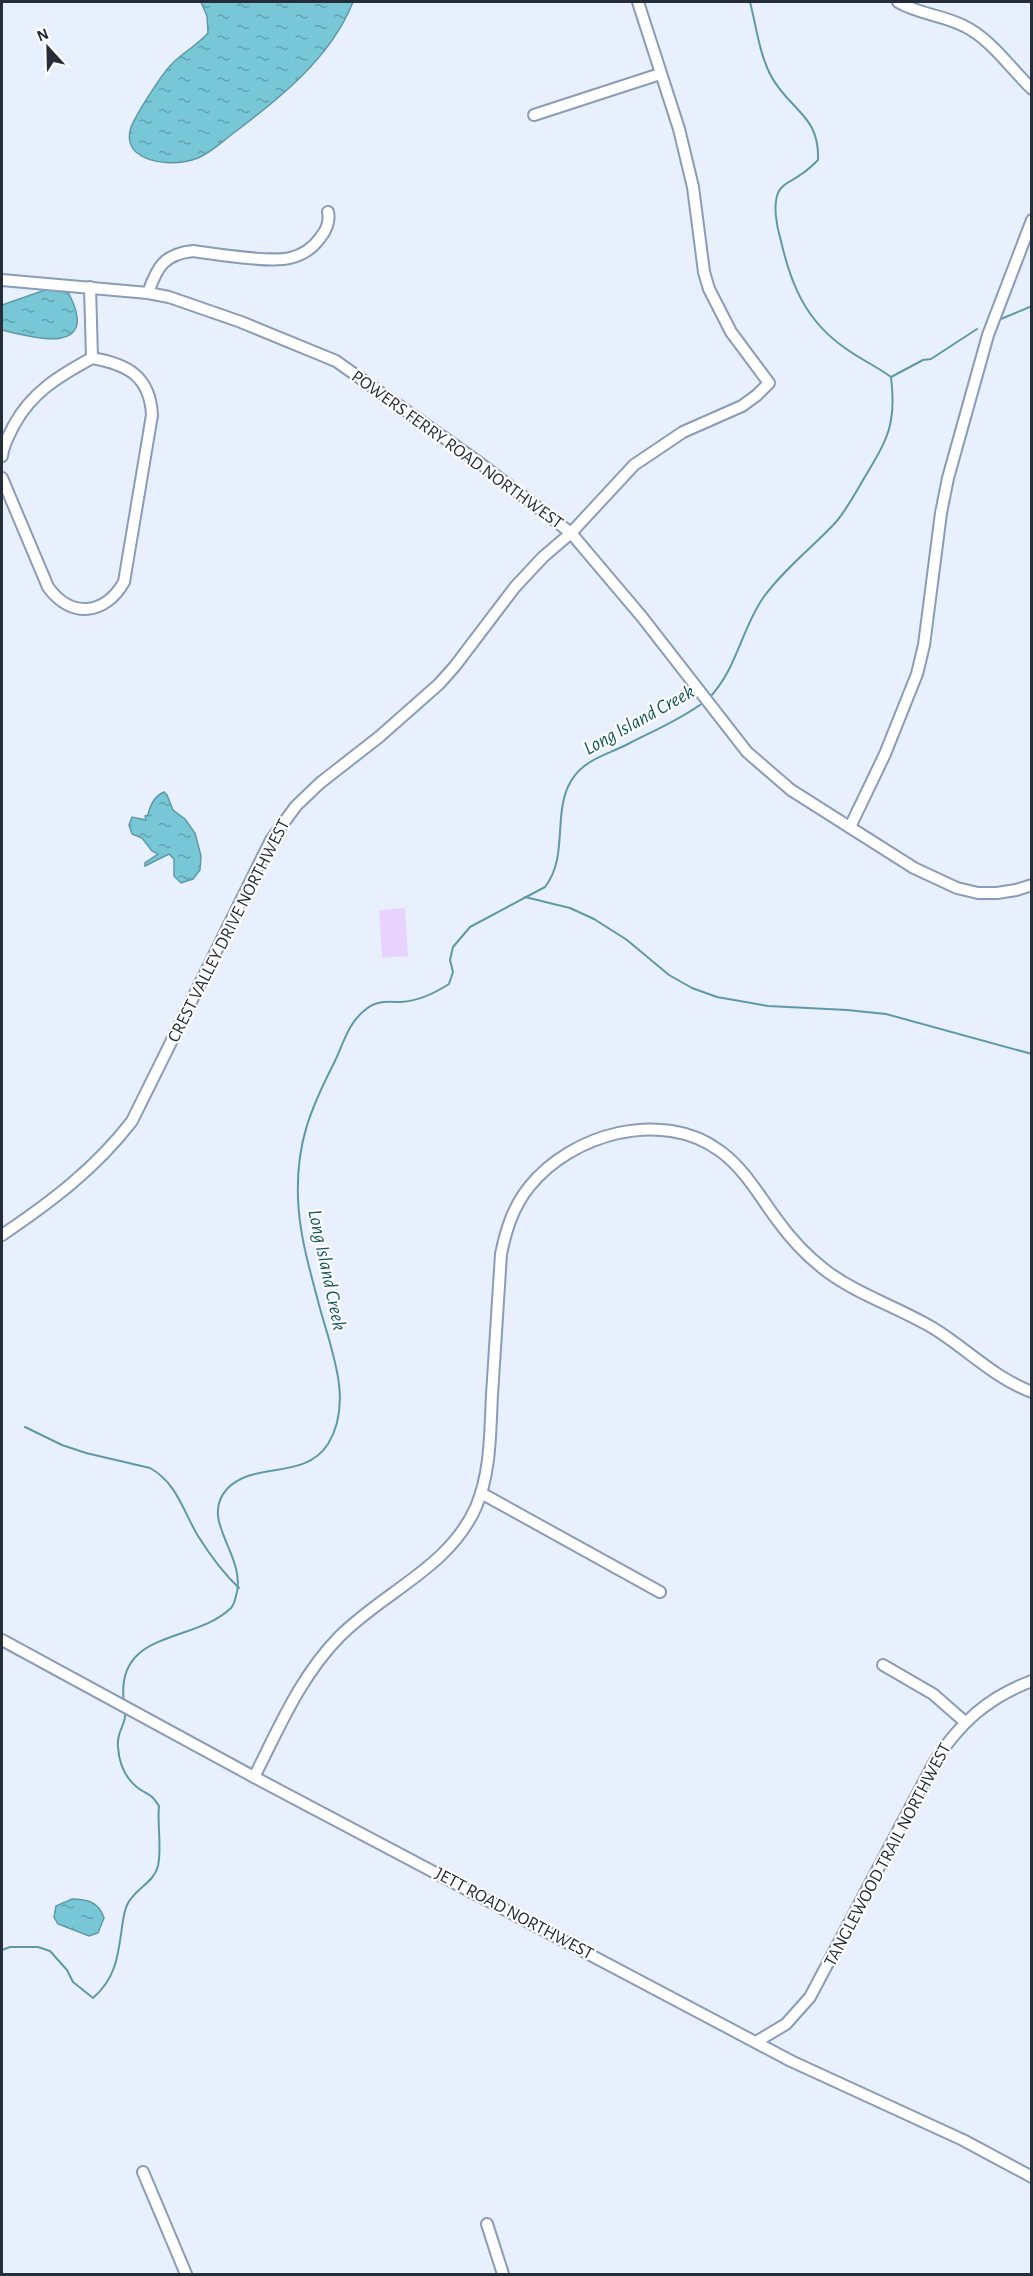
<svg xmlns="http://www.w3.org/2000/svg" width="1033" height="2276" viewBox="0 0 1033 2276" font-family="'Alegreya Sans',sans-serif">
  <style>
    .green { fill: #e8d3ff }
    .water { fill: url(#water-ripples); stroke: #5f99a7; stroke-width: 1.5 }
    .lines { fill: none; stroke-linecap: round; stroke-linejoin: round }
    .stream { stroke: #5f99a7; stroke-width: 2 }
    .minor-casing { stroke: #8a9cb9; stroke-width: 14 }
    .minor { stroke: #fff; stroke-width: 10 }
    .labels { text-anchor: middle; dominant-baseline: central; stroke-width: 4.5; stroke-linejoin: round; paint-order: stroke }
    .street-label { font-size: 18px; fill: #252d38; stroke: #fff }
    .water-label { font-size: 20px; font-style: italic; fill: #145862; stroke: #fff }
  </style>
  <defs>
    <pattern id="water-ripples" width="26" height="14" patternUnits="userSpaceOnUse" patternTransform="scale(1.5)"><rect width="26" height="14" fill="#78c7d6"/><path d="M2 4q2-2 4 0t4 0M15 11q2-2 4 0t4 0" fill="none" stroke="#62a2af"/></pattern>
  </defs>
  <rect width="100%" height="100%" fill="#e7f0fc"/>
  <path class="green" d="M405 908 408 956 382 958 379 910Z"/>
  <g class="water">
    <path d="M201 2H353C331 58 279 99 231 135 221 143 210 153 198 158 180 165 151 165 136 152 129 146 128 136 131 127 137 113 160 77 170 66 181 53 197 46 208 33L207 16Z"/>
    <path d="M45 290H60L69 294C100 355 36 339 2 330V305Z"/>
    <path d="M164 792 167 795 173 810 185 819 195 833 201 856 200 870 193 879 181 883 174 876V859L169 854 145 866V863L158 854 152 851 142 838 132 834 129 825 132 817 146 820 145 816 148 815C150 805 155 796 164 792Z"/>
    <path d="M72 1899C87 1899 99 1902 104 1918L98 1933 89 1936 58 1924 54 1917 56 1906Z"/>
  </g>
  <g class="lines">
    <g class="stream">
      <path d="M1001 319 1032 306"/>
      <path d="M891 377 923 360 931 359 977 329"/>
      <path d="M709 698C737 669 741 630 763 598 784 569 812 548 836 522 847 509 855 494 863 480 887 440 897 425 891 377 876 366 860 359 845 348 806 321 791 285 781 241 777 228 772 204 779 191 784 182 793 181 800 175 807 171 812 166 818 160 820 114 788 110 770 74 759 52 756 25 750 2"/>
      <path d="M525 897 570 908 594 919 627 940 669 975 692 988 717 997 768 1006 847 1010 886 1014 1032 1054"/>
      <path d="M25 1427 62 1445 86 1453 150 1468C177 1483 183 1511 198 1536 210 1555 223 1573 239 1588"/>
      <path d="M124 1703C114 1629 194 1644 231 1608 234 1605 235 1600 236 1596 248 1556 198 1521 227 1489 255 1460 304 1481 328 1444 355 1400 329 1345 318 1301 309 1267 299 1233 298 1198 296 1144 310 1110 334 1063 343 1045 348 1023 365 1010 376 1000 387 1002 401 1002 418 1001 435 993 449 984L453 972 450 960 453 947 470 927 545 887C569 856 552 813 571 781 584 759 607 755 628 744 653 731 682 719 704 702"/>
      <path d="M2 1950 10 1947H38L50 1951 67 1970 73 1982 93 1998C116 1978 118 1956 122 1927 123 1920 124 1912 127 1905 134 1889 154 1883 158 1866 162 1847 157 1825 159 1806 151 1793 149 1796 138 1788 125 1778 119 1763 118 1747 116 1731 127 1724 125 1712"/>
    </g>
    <g class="minor-casing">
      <g id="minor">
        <path d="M898 2C918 14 943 15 964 26 991 39 1010 68 1032 89"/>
        <path d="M534 115 660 74"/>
        <path d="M2 280 148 293 169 297 241 322 336 361 481 464 571 533 642 617 747 752 791 790 914 868 957 888 978 893H997L1016 890 1032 885"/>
        <path d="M90 287 92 358"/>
        <path d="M148 293C157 267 164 254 193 251 216 254 269 263 290 258 302 255 313 248 320 238 326 231 330 221 328 212"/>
        <path d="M2 456C3 445 9 435 14 425 32 392 59 376 92 358 127 364 150 376 152 415L124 582C105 615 71 619 48 587L2 478"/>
        <path d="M850 827 885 754 917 674 924 645 941 513 948 478 988 335 1032 220"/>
        <path d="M2 1235C51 1202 96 1168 132 1121L271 840 296 806 320 783 379 737 439 684 455 666 515 587 543 557 571 533 634 465 683 432 742 406 757 395 769 383 731 332 709 289 704 272 693 187 679 129 638 2"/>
        <path d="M481 1493 660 1592"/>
        <path d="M2 1640 254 1777 791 2061 963 2140 1032 2177"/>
        <path d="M883 1665 933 1694 965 1722"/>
        <path d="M254 1777C279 1728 300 1677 339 1637 383 1592 449 1568 476 1507 491 1472 490 1432 492 1395 495 1348 498 1301 501 1254 506 1230 513 1207 529 1187 571 1134 662 1108 720 1151 745 1169 760 1197 778 1221 791 1239 807 1256 825 1270 858 1295 898 1307 933 1328 966 1348 994 1378 1032 1392"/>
        <path d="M756 2042 786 2024 810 1997 935 1761C960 1723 988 1697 1032 1681"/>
        <path d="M143 2172 186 2274"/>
        <path d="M487 2224 503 2274"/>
      </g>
    </g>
    <use href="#minor" class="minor"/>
  </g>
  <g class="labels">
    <g class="street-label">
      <text transform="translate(457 450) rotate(36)">POWERS FERRY ROAD NORTHWEST</text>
      <text transform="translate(229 931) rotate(-63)">CREST VALLEY DRIVE NORTHWEST</text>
      <text transform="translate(888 1855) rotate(-62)">TANGLEWOOD TRAIL NORTHWEST</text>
      <text transform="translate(514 1914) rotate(28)">JETT ROAD NORTHWEST</text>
    </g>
    <g class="water-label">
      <text transform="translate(639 720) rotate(-29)">Long Island Creek</text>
      <text transform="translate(327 1270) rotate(78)">Long Island Creek</text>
    </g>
  </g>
  <rect width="1033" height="2276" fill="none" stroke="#252d38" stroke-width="6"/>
  <g transform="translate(48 48) rotate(338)" stroke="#ffffff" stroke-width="4.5" paint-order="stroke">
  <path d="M0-4.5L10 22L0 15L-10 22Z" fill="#252d38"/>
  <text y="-9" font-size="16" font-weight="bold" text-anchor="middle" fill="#252d38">N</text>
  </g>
</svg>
